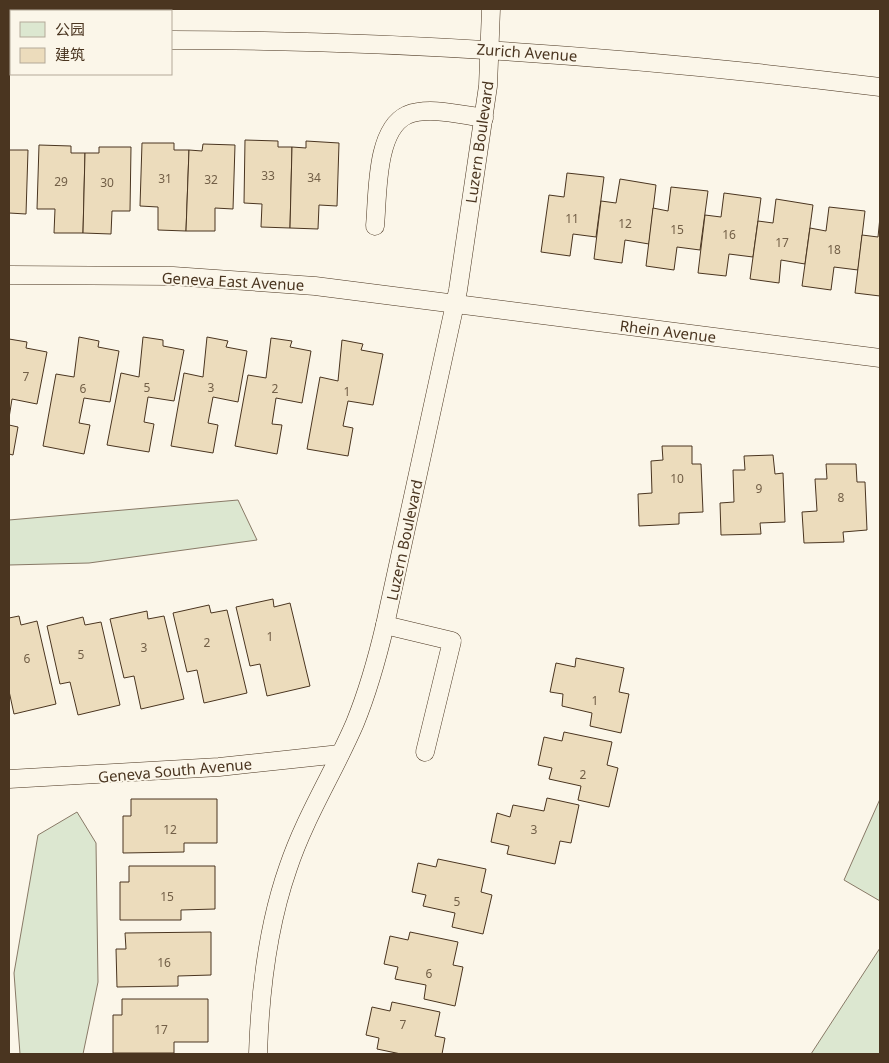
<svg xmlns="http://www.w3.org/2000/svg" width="889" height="1063" viewBox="0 0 889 1063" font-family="'Noto Sans','Noto Sans SC',sans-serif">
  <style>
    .green { fill: #dce7d0; stroke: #887966 }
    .building { fill: #ecdcbc; stroke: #4a3520 }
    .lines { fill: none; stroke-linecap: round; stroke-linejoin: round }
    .lane-casing { stroke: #4a3520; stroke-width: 19 }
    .lane { stroke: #fbf6e9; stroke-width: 18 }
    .labels { text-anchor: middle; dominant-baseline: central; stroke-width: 4; stroke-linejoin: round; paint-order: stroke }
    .number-label { font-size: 12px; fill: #725f47 }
    .street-label { font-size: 15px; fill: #4a3520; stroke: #fbf6e9 }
  </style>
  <rect width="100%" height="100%" fill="#fbf6e9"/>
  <g class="green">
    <path d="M238 500 257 540 89 563 9 565V520Z"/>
    <path d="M880 799V901L844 880Z"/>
    <path d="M77 812 96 843 98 982 83 1054H20L14 973 38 835Z"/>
    <path d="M880 948V1054H811Z"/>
  </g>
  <g class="building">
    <path d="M245 140 278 141V147H292L290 228 261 227 262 204 244 203Z"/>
    <path d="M306 141 339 143 337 206 319 205 318 229 290 228 292 147 306 148Z"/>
    <path d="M142 143H174V150H189L186 231 158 230V207L140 206Z"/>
    <path d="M203 144 235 145 233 209 215 208V231H186L189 150 202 151Z"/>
    <path d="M39 145 71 146V153H85L83 233H54L55 209H37Z"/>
    <path d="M99 147H131L130 211H112L111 234 83 233 85 153H99Z"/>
    <path d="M9 150H28L26 214 9 213Z"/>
    <path d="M567 173 604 177 596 237 573 234 570 256 541 252 549 195 564 197Z"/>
    <path d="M620 179 656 185 649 244 625 240 622 263 594 259 601 201 616 203Z"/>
    <path d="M671 187 708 191 700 250 677 247 674 270 646 266 653 208 668 211Z"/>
    <path d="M724 193 761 198 753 257 729 254 726 276 698 273 705 215 721 217Z"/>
    <path d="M776 199 813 205 805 264 781 260 779 283 750 279 758 221 773 223Z"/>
    <path d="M829 207 865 211 858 270 834 267 831 290 802 286 810 228 826 231Z"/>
    <path d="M880 217V296L855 293 862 235 878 237Z"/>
    <path d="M79 337 99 341 98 347 119 351 110 402 84 398 79 423 90 425 84 454 43 446 56 374 74 377Z"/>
    <path d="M143 337 163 340V346L184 350 174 401 148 397 144 422 154 424 149 452 107 445 121 373 139 377Z"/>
    <path d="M207 337 228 341 226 347 247 351 238 402 213 397 208 423 218 425 213 453 171 446 184 373 203 377Z"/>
    <path d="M271 338 292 341 290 347 311 351 302 403 276 398 272 424 282 425 277 454 235 446 248 375 266 378Z"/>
    <path d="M9 339 27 342 26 348 47 352 37 404 12 399 9 418Z"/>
    <path d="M342 340 363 344 361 350 383 354 373 405 348 401 343 426 353 428 348 456 307 449 320 377 338 381Z"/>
    <path d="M9 425 18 427 13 455 9 454Z"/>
    <path d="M662 446H692V464H701L703 512 679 513V524L639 526 638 494 652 493 651 461 663 460Z"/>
    <path d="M773 455 775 474 783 473 785 522 760 523 761 534 721 535 720 503 734 502 733 470H745L744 456Z"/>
    <path d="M826 464H856L857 482H865L867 530 843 532 844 542 804 543 802 512 817 511 815 479H827Z"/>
    <path d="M273 599 274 607 290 603 310 686 267 696 260 664 250 666 236 607Z"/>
    <path d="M209 605 211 613 227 610 247 693 204 703 197 670 187 672 173 613Z"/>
    <path d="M147 611 148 619 164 616 184 699 141 709 134 676 124 678 110 619Z"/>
    <path d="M19 616 21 625 37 621 56 704 14 714 9 691V618Z"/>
    <path d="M83 617 85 625 101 622 120 705 78 715 70 682 60 684 47 626Z"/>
    <path d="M576 658 624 668 619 692 629 694 621 733 590 726 592 713 562 706 563 694 550 692 556 663 575 667Z"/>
    <path d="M564 732 612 742 607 765 618 768 609 807 578 800 581 786 549 779 552 768 538 765 544 737 562 741Z"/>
    <path d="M547 798 579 805 571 843 560 841 555 864 507 854 509 846 491 842 497 813 510 817 513 805 544 811Z"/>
    <path d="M131 799H217V843H184V852L123 853V816H131Z"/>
    <path d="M438 859 486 869 481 892 492 895 483 934 452 927 455 913 423 906 426 895 412 892 418 863 436 867Z"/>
    <path d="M129 866H215V909L181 910V920H120V882H129Z"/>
    <path d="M211 932V975L178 976V986L117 987 116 949H126L125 933Z"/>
    <path d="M410 932 458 942 453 965 463 967 455 1006 424 999 426 985 395 979 398 967 384 964 390 936 408 940Z"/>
    <path d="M122 999H208V1042H174V1053H113V1015H122Z"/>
    <path d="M392 1002 440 1012 435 1036 445 1038 442 1054H401L377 1049 379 1038 366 1035 372 1007 390 1011Z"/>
  </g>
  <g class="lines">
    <g class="lane-casing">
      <g id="lane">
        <path d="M171 40C409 40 645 58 880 87"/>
        <path d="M9 42H11"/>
        <path d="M375 226C378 196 375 130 407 115 429 106 461 115 484 118"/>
        <path d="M9 275 173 276 315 286 880 358"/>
        <path d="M385 625 452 641 425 752"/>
        <path d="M9 779 219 767 340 754"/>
        <path d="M258 1054C260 991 267 928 288 868 305 817 334 772 355 723 368 691 377 659 385 625L458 290 488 86 491 9"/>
      </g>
    </g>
    <use href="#lane" class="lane"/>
  </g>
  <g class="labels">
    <g class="number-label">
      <text x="268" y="175">33</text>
      <text x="314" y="177">34</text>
      <text x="165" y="178">31</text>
      <text x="211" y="179">32</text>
      <text x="61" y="181">29</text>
      <text x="107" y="182">30</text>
      <text x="572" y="218">11</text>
      <text x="625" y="223">12</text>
      <text x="677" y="229">15</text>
      <text x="729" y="234">16</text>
      <text x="782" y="242">17</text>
      <text x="834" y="249">18</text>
      <text x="26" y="376">7</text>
      <text x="147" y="387">5</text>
      <text x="211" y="387">3</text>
      <text x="83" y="388">6</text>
      <text x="275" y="388">2</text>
      <text x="347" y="391">1</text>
      <text x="677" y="478">10</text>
      <text x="759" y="488">9</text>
      <text x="841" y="497">8</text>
      <text x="270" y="636">1</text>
      <text x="207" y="642">2</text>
      <text x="144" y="647">3</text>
      <text x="81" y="654">5</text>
      <text x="27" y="658">6</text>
      <text x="595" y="700">1</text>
      <text x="583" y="774">2</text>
      <text x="170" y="829">12</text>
      <text x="534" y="829">3</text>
      <text x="167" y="896">15</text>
      <text x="457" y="901">5</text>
      <text x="164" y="962">16</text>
      <text x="429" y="973">6</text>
      <text x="403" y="1024">7</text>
      <text x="161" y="1029">17</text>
    </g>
    <g class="street-label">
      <text transform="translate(527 52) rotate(4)">Zurich Avenue</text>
      <text transform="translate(479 142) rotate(-82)">Luzern Boulevard</text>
      <text transform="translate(233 281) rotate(3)">Geneva East Avenue</text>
      <text transform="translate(668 331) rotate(7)">Rhein Avenue</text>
      <text transform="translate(404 540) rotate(-78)">Luzern Boulevard</text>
      <text transform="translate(175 770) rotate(-5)">Geneva South Avenue</text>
    </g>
  </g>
  <rect width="889" height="1063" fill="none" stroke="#4a3520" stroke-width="20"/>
  <rect x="10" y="10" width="162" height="65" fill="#fbf6e9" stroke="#b4a999"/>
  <rect x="20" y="22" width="25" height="15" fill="#dce7d0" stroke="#b4a999"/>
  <text x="55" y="35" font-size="15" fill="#4a3520">公园</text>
  <rect x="20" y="48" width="25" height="15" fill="#ecdcbc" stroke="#b4a999"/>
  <text x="55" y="60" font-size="15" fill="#4a3520">建筑</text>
</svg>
